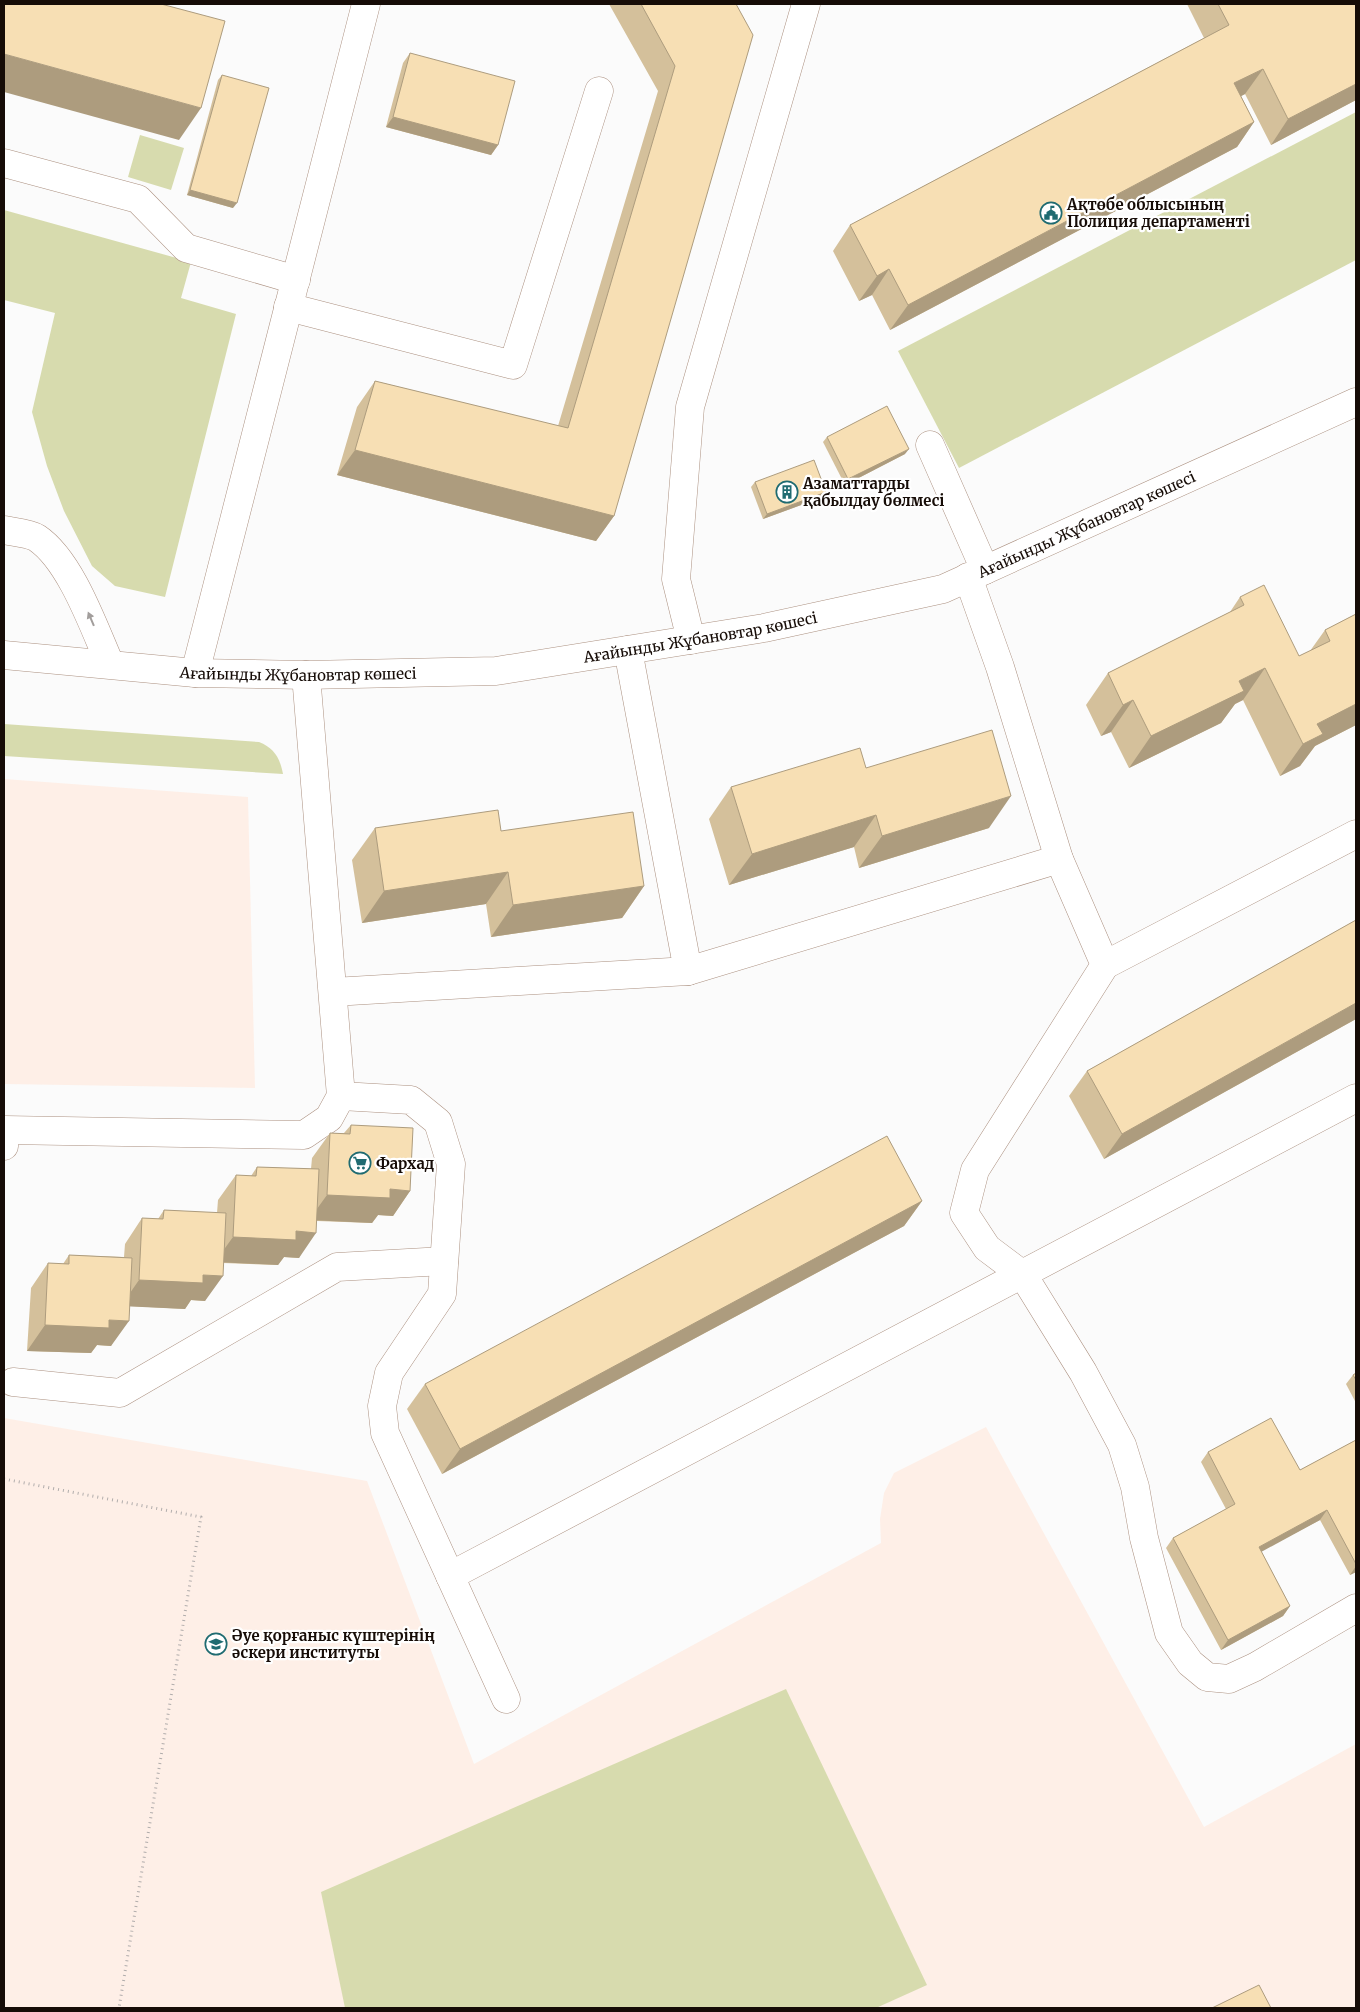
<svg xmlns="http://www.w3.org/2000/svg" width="1360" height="2012" viewBox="0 0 1360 2012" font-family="Merriweather,serif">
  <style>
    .built { fill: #feefe7 }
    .green { fill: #d7dbae }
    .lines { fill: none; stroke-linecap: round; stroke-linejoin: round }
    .minor-casing { stroke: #ac9181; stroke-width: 29 }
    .path { stroke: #b1adac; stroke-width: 3; stroke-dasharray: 1 4; stroke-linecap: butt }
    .minor { stroke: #fff; stroke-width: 28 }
    .wall { fill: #d4c09b }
    .shaded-wall { fill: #ad9c7e }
    .building { fill: #f7dfb4; stroke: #ad9c7e }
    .oneway { fill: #a29e9c }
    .labels { text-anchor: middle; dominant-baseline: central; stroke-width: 4.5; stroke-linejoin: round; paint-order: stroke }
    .poi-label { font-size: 15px; font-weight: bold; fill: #160c07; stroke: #fff; text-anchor: start }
    .street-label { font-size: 15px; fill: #160c07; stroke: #fff }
  </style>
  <rect width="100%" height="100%" fill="#fbfbfb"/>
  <g class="built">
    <path d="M4 779 248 797 255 1088 4 1084Z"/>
    <path d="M4 1418 367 1481 474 1764 881 1543 880 1519 884 1493 894 1473 986 1427 1204 1827 1356 1744V2008H4Z"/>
  </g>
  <g class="green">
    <path d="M1356 112V260L959 468 898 351Z"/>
    <path d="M140 135 184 148 171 190 128 177Z"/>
    <path d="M4 210 191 262 181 298 236 314 165 597 115 586 92 566 64 511 47 466 32 412 55 313 4 300Z"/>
    <path d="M4 724 259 742C274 748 280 758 283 774L4 756Z"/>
    <path d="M786 1689 927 1985 876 2008H345L321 1892Z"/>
  </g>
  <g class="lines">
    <g class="minor-casing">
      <g id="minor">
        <path d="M4 163 138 199 186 248 296 280"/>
        <path d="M288 307 513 365 599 91"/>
        <path d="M930 445 985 570"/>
        <path d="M4 530C13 532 29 533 37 538 71 561 94 628 110 664"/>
        <path d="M968 577 1000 667 1059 859 1105 965 975 1170 964 1213 987 1248 1023 1275 1083 1372 1122 1445 1135 1487 1144 1538 1169 1633 1190 1663 1207 1677 1229 1679 1255 1667 1356 1608"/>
        <path d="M691 640 676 579 690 407 806 4"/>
        <path d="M628 650 688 971"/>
        <path id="s1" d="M4 655 195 673 306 675 496 671 764 628 943 589 1356 402"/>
        <path d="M195 673 366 4"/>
        <path d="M1105 965 1356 834"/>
        <path d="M333 992 688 971 1059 859"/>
        <path d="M341 1096 411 1100 438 1122 451 1164 442 1294 389 1373 382 1406 385 1433 506 1699"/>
        <path d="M4 1146 5 1130 304 1135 329 1118 341 1096 306 675"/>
        <path d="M13 1382 120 1393 337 1267 444 1261"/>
        <path d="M450 1576 1356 1098"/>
      </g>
    </g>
    <path class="path" d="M4 1479 201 1517 119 2008"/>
    <use href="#minor" class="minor"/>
  </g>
  <g class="wall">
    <path d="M609 4H736L614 516 596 541 337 475 357 407 375 381 558 426 658 91Z"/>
    <path d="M1187 4H1356V100L1271 145 1245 94 1241 96 1254 122 1237 147 890 330 872 295 859 301 833 251 850 225 1204 38Z"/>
    <path d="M410 53 498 145 491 155 386 127 403 63Z"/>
    <path d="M222 75 233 208 187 195 218 80Z"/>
    <path d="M827 437 905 454 845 485 823 442Z"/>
    <path d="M755 482 826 492 823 497 763 519 751 487Z"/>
    <path d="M1240 597 1299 656 1310 651 1325 630 1356 614V725L1315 746 1300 766 1280 776 1243 700 1235 704 1221 723 1129 768 1111 732 1101 736 1086 705 1108 673 1230 612Z"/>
    <path d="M866 768 989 828 859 868 854 847 729 885 709 819 731 787Z"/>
    <path d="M375 828 501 831 644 886 622 918 491 937 486 904 362 923 352 860Z"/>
    <path d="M1356 920V1019L1104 1159 1069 1096 1087 1071Z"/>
    <path d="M351 1125 410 1191 393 1216 378 1215 372 1223 317 1221 299 1258 284 1257 278 1265 223 1263 205 1301 191 1300 185 1309 130 1306 111 1346 97 1345 91 1353 27 1351 31 1288 48 1263 63 1264 69 1255 124 1257 125 1244 142 1218 158 1219 164 1210 217 1213 218 1200 236 1175 251 1176 257 1167 311 1169 312 1158 330 1133H344Z"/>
    <path d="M922 1201 904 1226 442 1474 407 1409 425 1384Z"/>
    <path d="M1356 1373V1403L1346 1384 1353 1375Z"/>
    <path d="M1356 1440V1572L1350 1575 1320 1520 1261 1551 1290 1606 1283 1616 1221 1650 1166 1548 1173 1538 1226 1509 1201 1462 1208 1452 1300 1470Z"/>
  </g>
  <g class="shaded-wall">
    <path d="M4 54 201 108 179 140 4 92Z"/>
    <path d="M1263 69 1245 94 1217 109 1234 83Z"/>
    <path d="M1356 84V100L1271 145 1288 119Z"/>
    <path d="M393 117 498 145 491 155 386 127Z"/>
    <path d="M1254 122 1237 147 890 330 908 305Z"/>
    <path d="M190 190 237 203 233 208 187 195Z"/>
    <path d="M889 269 872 295 859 301 877 276Z"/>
    <path d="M909 449 905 454 845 485 848 479Z"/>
    <path d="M355 450 614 516 596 541 337 475Z"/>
    <path d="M826 492 823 497 763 519 767 514Z"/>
    <path d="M1265 668 1243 700 1235 704 1221 723 1129 768 1151 736 1239 681Z"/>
    <path d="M1133 700 1111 732 1101 736 1123 705Z"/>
    <path d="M1356 704V725L1315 746 1300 766 1280 776 1317 724Z"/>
    <path d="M1011 796 989 828 859 868 882 836Z"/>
    <path d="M876 815 854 847 729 885 752 854Z"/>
    <path d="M508 872 486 904 362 923 384 891Z"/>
    <path d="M644 886 622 918 491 937 513 905Z"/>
    <path d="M1356 1003V1019L1104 1159 1122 1134Z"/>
    <path d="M390 1189 410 1191 393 1216 378 1215 372 1223 309 1220 327 1195Z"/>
    <path d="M922 1201 904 1226 442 1474 460 1449Z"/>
    <path d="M296 1231 316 1233 299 1258 284 1257 278 1265 215 1262 233 1237Z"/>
    <path d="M203 1275 223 1276 205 1301 191 1300 185 1309 121 1306 139 1280Z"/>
    <path d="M109 1320 129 1321 111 1346 97 1345 91 1353 27 1351 45 1325Z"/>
    <path d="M1327 1510 1320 1520 1252 1557 1259 1547Z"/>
    <path d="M1356 1566V1572L1350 1575Z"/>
    <path d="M1290 1606 1283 1616 1221 1650 1228 1640Z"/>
  </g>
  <g class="building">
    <path d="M4 4H161L225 21 201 108 4 54Z"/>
    <path d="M641 4H736L753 35 614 516 355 450 375 381 568 428 675 66Z"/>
    <path d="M1218 4H1356V84L1288 119 1263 69 1234 83 1254 122 908 305 889 269 877 276 850 225 1229 25Z"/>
    <path d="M410 53 515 81 498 145 393 117Z"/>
    <path d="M222 75 269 88 237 203 190 190Z"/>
    <path d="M887 406 909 449 848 479 827 437Z"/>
    <path d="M814 460 826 492 767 514 755 482Z"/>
    <path d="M1264 585 1299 656 1330 641 1325 630 1356 614V704L1317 724 1323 734 1303 744 1265 668 1239 681 1244 691 1151 736 1133 700 1123 705 1108 673 1244 605 1240 597Z"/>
    <path d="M992 730 1011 796 882 836 876 815 752 854 731 787 860 748 866 768Z"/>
    <path d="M498 810 501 831 633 812 644 886 513 905 508 872 384 891 375 828Z"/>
    <path d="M1356 920V1003L1122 1134 1087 1071Z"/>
    <path d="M351 1125 413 1128 410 1191 390 1189V1198L327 1195 330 1133 350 1134Z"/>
    <path d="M887 1136 922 1201 460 1449 425 1384Z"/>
    <path d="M257 1167 319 1169 316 1233 296 1231V1240L233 1237 236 1175 256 1176Z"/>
    <path d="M164 1210 226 1213 223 1276 203 1275V1283L139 1280 142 1218 163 1219Z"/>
    <path d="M69 1255 132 1258 129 1321 109 1320V1328L45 1325 48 1263 69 1264Z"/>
    <path d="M1356 1373V1380L1353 1375Z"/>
    <path d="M1271 1418 1300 1470 1356 1440V1564L1327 1510 1259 1547 1290 1606 1228 1640 1173 1538 1235 1504 1208 1452Z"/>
    <path d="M1259 1985 1271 2008H1212Z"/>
  </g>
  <defs><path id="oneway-solid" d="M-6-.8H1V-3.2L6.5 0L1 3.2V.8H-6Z" transform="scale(1.25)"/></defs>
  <use class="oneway" href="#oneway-solid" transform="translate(91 619) rotate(-113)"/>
  <defs>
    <g id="civic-ring" transform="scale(1.125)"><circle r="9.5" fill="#fff" stroke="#1f6b71" stroke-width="1.5"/><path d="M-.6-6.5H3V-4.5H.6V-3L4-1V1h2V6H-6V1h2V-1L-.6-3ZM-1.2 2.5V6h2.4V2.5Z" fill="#1f6b71"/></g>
    <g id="building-ring" transform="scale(1.125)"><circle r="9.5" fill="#fff" stroke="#1f6b71" stroke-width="1.5"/><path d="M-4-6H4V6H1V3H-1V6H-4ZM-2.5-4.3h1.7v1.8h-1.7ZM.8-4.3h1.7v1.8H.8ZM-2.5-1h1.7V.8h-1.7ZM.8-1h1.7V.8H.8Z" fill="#1f6b71"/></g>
    <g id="supermarket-ring" transform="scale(1.125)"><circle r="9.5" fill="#fff" stroke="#1f6b71" stroke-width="1.5"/><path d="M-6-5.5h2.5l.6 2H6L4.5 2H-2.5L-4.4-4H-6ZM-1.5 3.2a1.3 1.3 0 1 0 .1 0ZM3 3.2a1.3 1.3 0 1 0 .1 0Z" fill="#1f6b71"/></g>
    <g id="university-ring" transform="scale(1.125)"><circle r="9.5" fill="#fff" stroke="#1f6b71" stroke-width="1.5"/><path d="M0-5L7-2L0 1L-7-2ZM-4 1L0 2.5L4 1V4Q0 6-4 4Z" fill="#1f6b71"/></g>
  </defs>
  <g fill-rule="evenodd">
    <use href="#civic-ring" x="1051" y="213"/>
    <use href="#building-ring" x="787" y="492"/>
    <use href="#supermarket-ring" x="360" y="1163"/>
    <use href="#university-ring" x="216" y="1644"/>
  </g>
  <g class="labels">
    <g class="poi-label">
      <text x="1067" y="204">Ақтөбе облысының<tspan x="1067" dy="17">Полиция департаменті</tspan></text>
      <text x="803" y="483">Азаматтарды<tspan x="803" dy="17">қабылдау бөлмесі</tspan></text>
      <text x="376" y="1163">Фархад</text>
      <text x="232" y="1635">Әуе қорғаныс күштерінің<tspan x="232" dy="17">әскери институты</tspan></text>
    </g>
    <g class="street-label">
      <text stroke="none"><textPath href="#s1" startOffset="1105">Ағайынды Жұбановтар көшесі</textPath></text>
      <text stroke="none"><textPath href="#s1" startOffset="700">Ағайынды Жұбановтар көшесі</textPath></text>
      <text stroke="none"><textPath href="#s1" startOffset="295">Ағайынды Жұбановтар көшесі</textPath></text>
    </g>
  </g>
  <rect width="1360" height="2012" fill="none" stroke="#160c07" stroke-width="10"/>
</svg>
